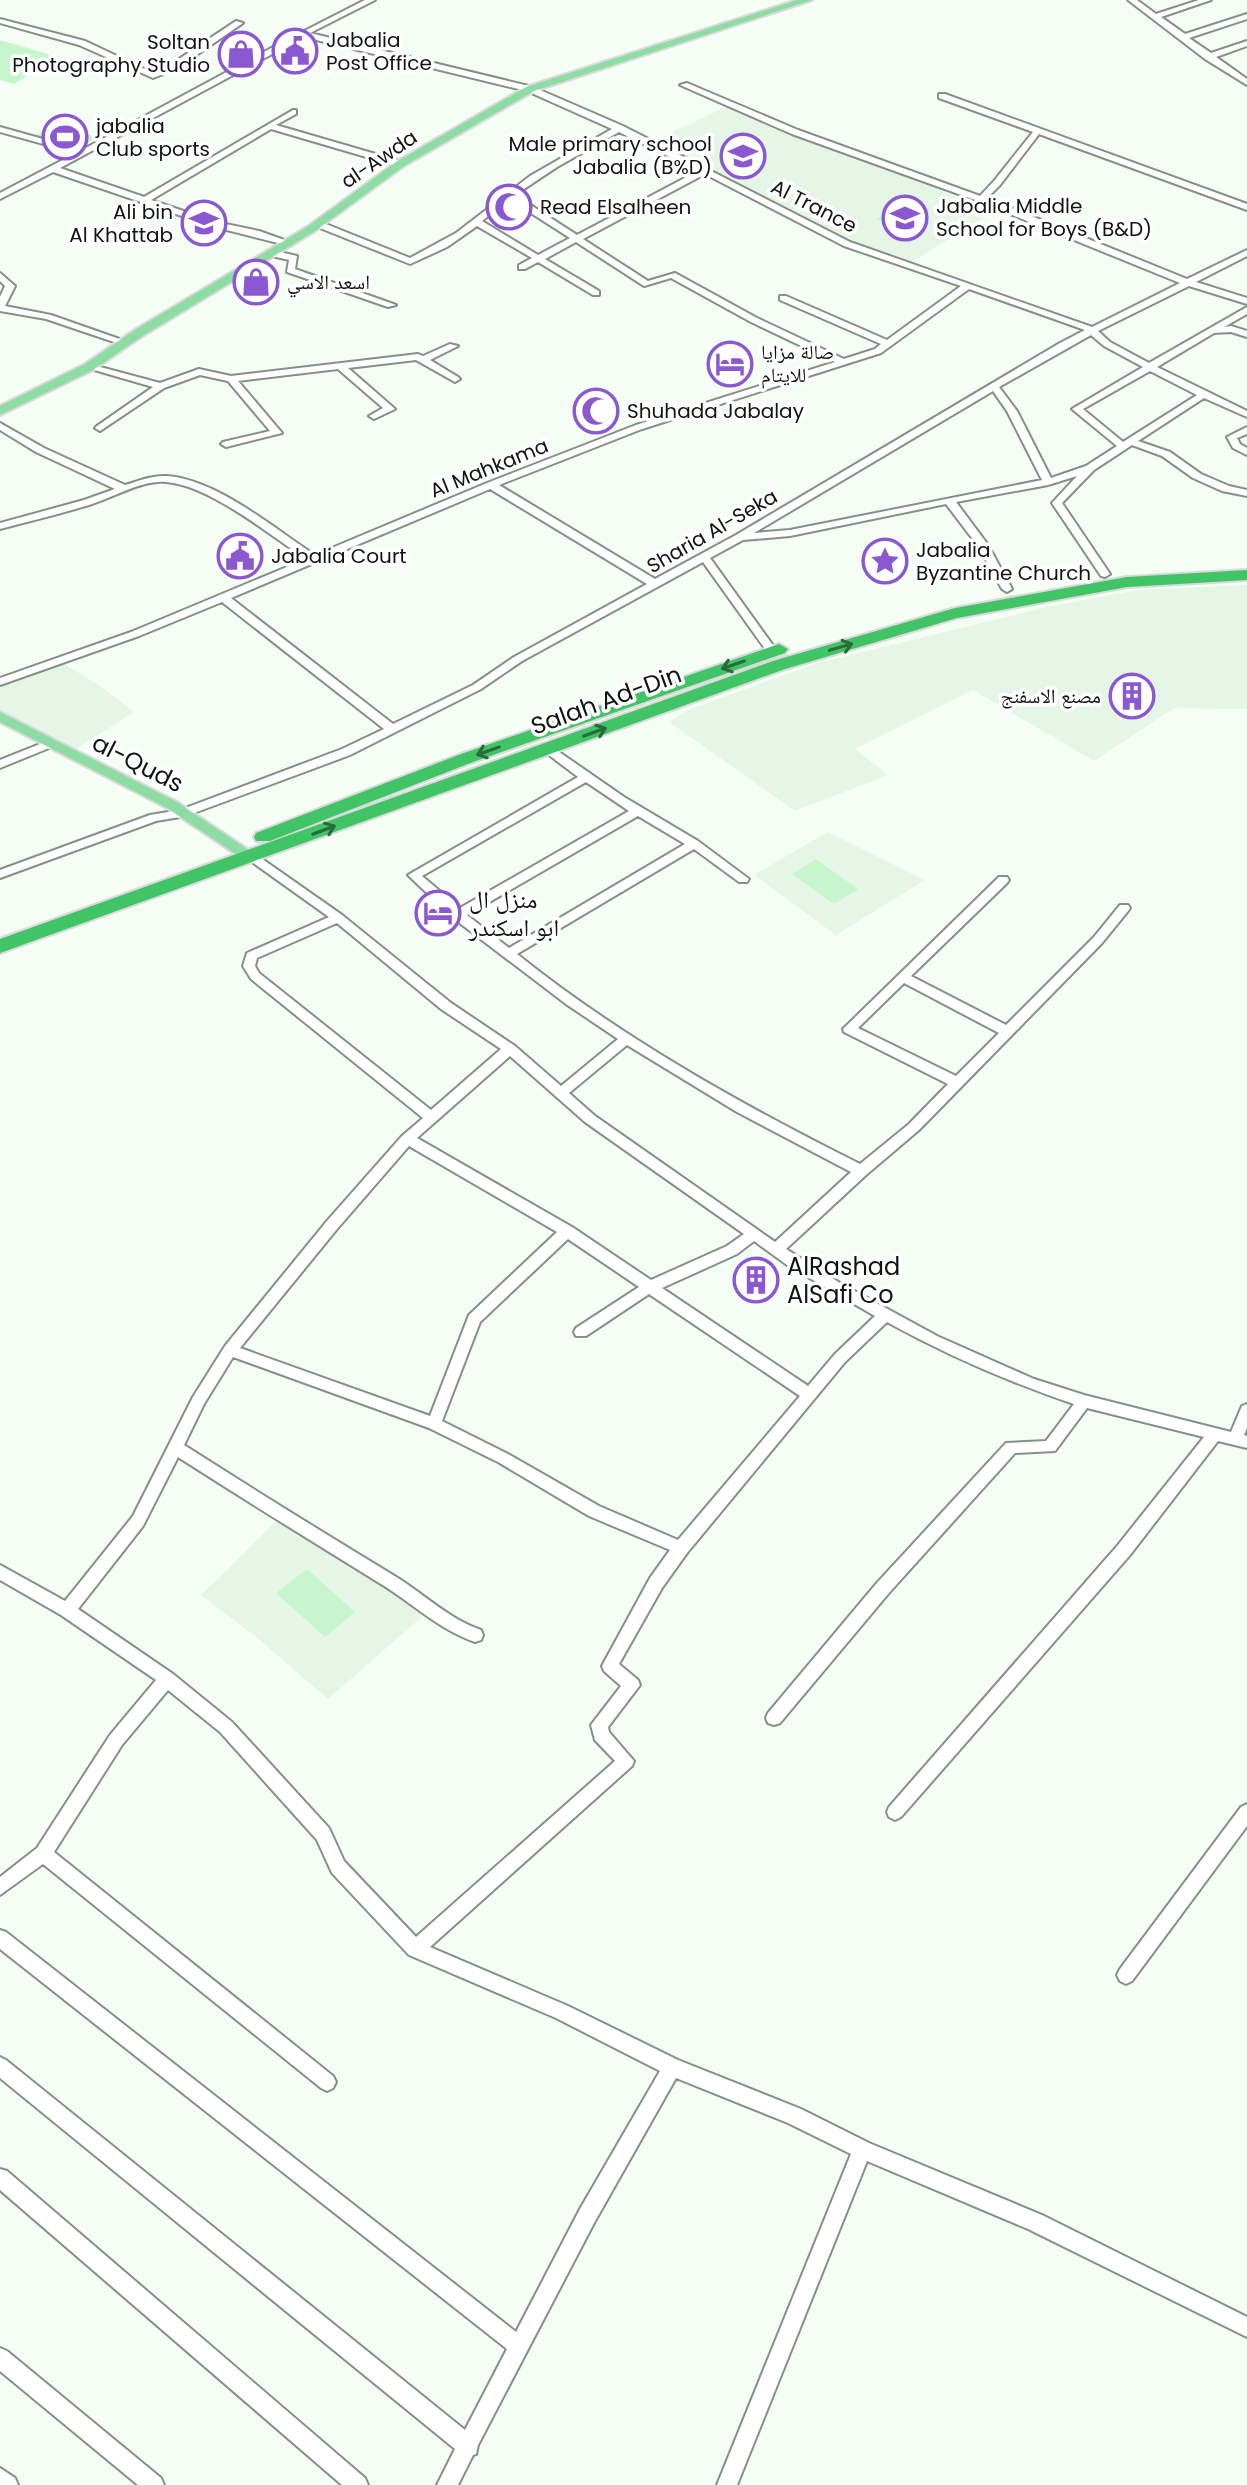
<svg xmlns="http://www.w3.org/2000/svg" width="1247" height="2485" viewBox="0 0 1247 2485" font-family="Poppins,'Noto Naskh Arabic',sans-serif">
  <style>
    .built { fill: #e5f6e7 }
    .green { fill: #c7f6ce }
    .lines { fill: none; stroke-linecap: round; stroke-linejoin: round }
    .minor-casing { stroke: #879088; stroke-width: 4 }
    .major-casing { stroke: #d9dad9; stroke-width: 4 }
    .highway-casing { stroke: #d9dad9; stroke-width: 4 }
    .minor { fill: #fff; fill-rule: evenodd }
    .major { fill: #8cdca3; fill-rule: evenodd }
    .highway { fill: #40c466; fill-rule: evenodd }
    .oneway { stroke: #286c3c }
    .labels { text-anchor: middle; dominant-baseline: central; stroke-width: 7; stroke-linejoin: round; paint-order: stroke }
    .far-poi-label { font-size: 20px; fill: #111512; stroke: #fff; text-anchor: start }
    .far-street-label { font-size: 20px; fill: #111512; stroke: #fff }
    .street-label { font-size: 24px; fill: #111512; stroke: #fff }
    .poi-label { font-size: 24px; fill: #111512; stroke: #fff; text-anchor: start }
  </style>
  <rect width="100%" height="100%" fill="#f4fef5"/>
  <g class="built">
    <path d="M728 106 905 176 993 212 910 263 849 242 653 141Z"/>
    <path d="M1247 585V709L1174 708 1094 761 973 690 855 749 888 775 795 811 669 722 686 711 814 664 1047 607 1138 590Z"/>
    <path d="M58 660 100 686 134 712 70 753 0 712V685Z"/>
    <path d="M828 832 925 880 836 935 754 875Z"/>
    <path d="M276 1521 394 1591 424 1615 328 1699 255 1636 201 1595Z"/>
  </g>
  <g class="green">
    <path d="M0 40 58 57 14 84 0 80Z"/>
    <path d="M55 125 97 137 78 149 34 136Z"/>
    <path d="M908 202 929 210 898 228 877 219Z"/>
    <path d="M816 859 858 889 834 904 792 874Z"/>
    <path d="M307 1569 355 1612 325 1637 276 1593Z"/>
  </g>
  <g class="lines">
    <g class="minor-casing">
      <g id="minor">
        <path d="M365 0H375L310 33 533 87 623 126 850 242 1092 327 1180 283 978 201 792 134 680 85 687 83 798 130 980 196 994 181 1033 132 939 98V94H945L1247 204V210L1039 134 1000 185 987 198 1187 279 1247 250V256L1196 282 1247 298V304L1189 286 1098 331 1110 342 1149 363 1247 307V314L1224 327 1231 326 1247 331V337L1231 332 1214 333 1157 367 1247 411V417L1204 398 1138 441 1170 452 1201 474 1229 486 1247 490V496L1222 491 1193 478 1162 456 1132 445 1094 470 1062 503 1110 574 1105 577 1101 576 1052 503 1077 476 1048 485 956 502 988 545 1012 589 1007 592 1002 589 978 546 946 504 790 536 743 540 710 558 777 651 776 653H768L703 562 522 661 481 689 350 755 186 816 156 821 0 878V870L150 815 180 810 342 749 384 729 222 602 139 636 0 685V678L131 632 306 559C270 535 209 485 166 482 141 480 113 498 89 505 60 514 30 521 0 529V523L84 500 115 489 36 452 0 430V423L44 448 125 485C138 481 153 475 167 476 218 480 273 528 315 555L487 483 636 425 835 362 751 322 671 278 644 286 576 242 545 259 599 291V295H593L538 262 525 269H519V265L532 258 477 226 447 247 410 264 315 226V222H321L410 258 456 233 530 176 612 129 527 91 304 37 60 168 144 197 293 110H296V114L276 125 403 162V166H397L271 129 151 200 216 222 259 231 290 242V246L211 226 53 172 0 199V193L76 153 0 132V127L82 150 275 46ZM619 132 698 171 577 235 515 195 557 167ZM705 174 844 246 961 286 887 340 786 296H780V300L881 344 875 349 844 359 757 318 675 273 648 281 583 239ZM509 199 570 238 538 255 482 221ZM969 289 1085 330 1060 343 736 535 655 579 499 485 642 429 881 353ZM1091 335 1104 346 1143 367 1072 409 1117 446 1086 466 1051 478 1017 411 999 387ZM1150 371 1197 395 1123 442 1083 409ZM993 391 1007 411 1042 480 790 530 754 533ZM490 489 647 584 514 657 473 685 393 724 231 598Z"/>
        <path d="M1128 0H1137L1156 14 1199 0H1211L1161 17 1185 34 1247 14V19L1189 38 1211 53 1247 41V46L1216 57 1247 79V85L1205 59Z"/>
        <path d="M0 19 85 41 153 73 170 65 236 21 243 23 176 69 153 78 79 45 0 23Z"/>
        <path d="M271 250 297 256 295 269 396 305 388 307 287 272 289 260 268 255V251Z"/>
        <path d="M0 273 15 286 5 306 51 315 128 342 123 345 46 319 0 311V297L5 286 0 281Z"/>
        <path d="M450 344 458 346 430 360 458 377 460 379 455 382 416 360 348 368 395 409 374 419 369 416 383 408 338 369 238 381 282 433 226 447 221 444 223 442 270 431 228 381 200 375 164 388 100 431 95 428 97 426 153 387 84 367 89 364 160 383 199 369 231 376 418 354 423 356Z"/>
        <path d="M1247 427V434L1237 438 1240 444 1247 448V455L1233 448 1227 437Z"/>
        <path d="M50 740 54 742V746L0 768V760Z"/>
        <path d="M549 745 624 797 698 841 749 879 747 882H739L694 849 517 954C622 1038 740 1104 860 1164L909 1124 948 1084 844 1032 843 1029 999 877H1007L1009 880 1007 883 911 976 1006 1025 1094 937 1120 905H1128L1130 908 1128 911 1102 943 919 1130 866 1175 786 1249 840 1283 937 1336 1034 1379 1084 1395 1231 1432 1242 1406 1247 1404V1428L1244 1435 1247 1436V1448L1218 1441 1130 1555 901 1817 895 1820 889 1817 887 1812 889 1807 1118 1545 1204 1437 1087 1408 1055 1451 1015 1453 888 1594 780 1723 774 1725 768 1723 766 1718 768 1713 876 1584 1006 1443 1046 1441 1074 1404C1009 1382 947 1355 887 1322L845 1362 687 1553 662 1588 619 1664 638 1680 640 1685 608 1727 609 1732 634 1761 632 1766 430 1947 568 2006 678 2060 801 2109 869 2143 1042 2215 1247 2317V2337L1028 2229 867 2161 737 2485H717L851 2154 788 2123 676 2078 594 2223 478 2445 476 2454 473 2455 458 2485H437L455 2449 0 2078V2057L6 2060 465 2430 507 2349 0 1949V1930L6 1932 516 2332 580 2209 660 2071 556 2018 409 1955 332 1873 317 1840 220 1732 168 1690 122 1745 54 1852 333 2076 336 2082 333 2088 327 2091 321 2088 43 1864 0 1895V1877L37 1848 110 1735 156 1680 61 1615 0 1580V1565L65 1601 133 1516 193 1397 225 1346 327 1221 402 1136 423 1118 251 979 243 966 247 953 329 917 245 857 251 853 255 854 342 915 451 1003 515 1046 561 1086 618 1039 566 1004 453 918 408 875 578 777 545 752V746ZM586 782 629 811 460 908 422 876ZM638 816 685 844 509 948 467 915ZM337 923 441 1009 501 1049 431 1110 259 973 255 966 257 958ZM904 983 999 1033 956 1076 858 1028ZM627 1045 737 1112 851 1172 775 1242 595 1116 569 1093ZM510 1056 585 1122 744 1234 727 1246 651 1280 572 1227 417 1138ZM409 1146 557 1232 469 1315 430 1416 240 1348 337 1229ZM568 1239 639 1287 576 1328 574 1332 576 1336H586L649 1294 800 1396 678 1540 599 1506 508 1454 442 1421 480 1322ZM754 1241 787 1265 875 1316 835 1354 808 1386 662 1288 737 1254ZM233 1357 429 1428 498 1462 589 1516 670 1550 650 1578 602 1666 604 1671 621 1686 591 1725 595 1740 615 1761 416 1937 344 1861 329 1828 232 1722 173 1674 78 1609 143 1526 178 1457C245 1500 313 1542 381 1584 414 1604 438 1629 475 1642L481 1640 483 1635 481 1630C447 1618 423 1593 393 1575 322 1532 253 1489 184 1445L204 1404Z"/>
        <path d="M1247 1804V1826L1132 1981 1126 1984 1120 1981 1117 1975 1120 1969 1241 1807Z"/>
        <path d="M0 2169 7 2171 365 2478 368 2485H342L0 2190Z"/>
        <path d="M0 2348 7 2351 161 2478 164 2485H138L0 2371Z"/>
        <path d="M0 2468 15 2478 18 2485H0Z"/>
      </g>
    </g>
    <g class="major-casing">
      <g id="major">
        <path d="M797 0H812L534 91 404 166 315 231 141 337 93 370 0 415V406L85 364 133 331 307 227 396 162 526 87Z"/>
        <path d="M0 712 177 802 259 857 251 862 246 861 167 808 0 722Z"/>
      </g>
    </g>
    <g class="highway-casing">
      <g id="highway">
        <path d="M1247 570V580L1127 587 957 618 785 669 0 953V939L773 661 955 608 1127 577Z"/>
        <path d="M779 644 788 649 785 653 473 762 270 841H256L254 837 256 833 461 754Z"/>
      </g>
    </g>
    <use href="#minor" class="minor"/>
    <use href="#major" class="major"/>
    <use href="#highway" class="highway"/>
  </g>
  <defs><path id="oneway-shaft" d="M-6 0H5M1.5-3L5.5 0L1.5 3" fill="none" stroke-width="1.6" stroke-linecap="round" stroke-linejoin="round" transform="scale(2)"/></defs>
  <g class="oneway">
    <use href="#oneway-shaft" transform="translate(841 647) rotate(-16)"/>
    <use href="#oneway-shaft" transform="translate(733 665) rotate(161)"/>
    <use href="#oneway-shaft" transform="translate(595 732) rotate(-20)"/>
    <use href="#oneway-shaft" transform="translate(488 751) rotate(161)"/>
    <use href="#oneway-shaft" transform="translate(324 830) rotate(-21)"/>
  </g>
  <defs>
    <g id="civic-ring" transform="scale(2.3)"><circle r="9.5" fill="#fff" stroke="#8a59d2" stroke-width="1.5"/><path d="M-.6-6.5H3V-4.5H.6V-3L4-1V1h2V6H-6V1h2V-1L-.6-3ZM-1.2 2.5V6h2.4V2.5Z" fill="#8a59d2"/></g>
    <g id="shop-ring" transform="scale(2.3)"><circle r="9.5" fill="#fff" stroke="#8a59d2" stroke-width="1.5"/><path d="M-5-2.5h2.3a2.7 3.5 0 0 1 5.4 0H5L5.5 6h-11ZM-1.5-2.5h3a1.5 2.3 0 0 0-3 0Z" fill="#8a59d2"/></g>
    <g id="stadium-ring" transform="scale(2.3)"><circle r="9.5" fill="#fff" stroke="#8a59d2" stroke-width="1.5"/><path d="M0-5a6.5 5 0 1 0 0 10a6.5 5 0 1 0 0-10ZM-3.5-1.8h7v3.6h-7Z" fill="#8a59d2"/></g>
    <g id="school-ring" transform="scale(2.3)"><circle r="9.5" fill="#fff" stroke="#8a59d2" stroke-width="1.5"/><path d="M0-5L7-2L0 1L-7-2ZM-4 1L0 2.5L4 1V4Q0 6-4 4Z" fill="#8a59d2"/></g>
    <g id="mosque-ring" transform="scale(2.3)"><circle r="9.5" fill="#fff" stroke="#8a59d2" stroke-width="1.5"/><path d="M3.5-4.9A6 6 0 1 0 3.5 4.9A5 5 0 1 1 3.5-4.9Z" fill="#8a59d2"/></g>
    <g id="hotel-ring" transform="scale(2.3)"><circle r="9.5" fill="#fff" stroke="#8a59d2" stroke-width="1.5"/><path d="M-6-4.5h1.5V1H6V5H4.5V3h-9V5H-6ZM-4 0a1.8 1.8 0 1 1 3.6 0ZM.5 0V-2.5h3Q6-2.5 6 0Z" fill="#8a59d2"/></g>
    <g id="sight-ring" transform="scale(2.3)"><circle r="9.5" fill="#fff" stroke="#8a59d2" stroke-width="1.5"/><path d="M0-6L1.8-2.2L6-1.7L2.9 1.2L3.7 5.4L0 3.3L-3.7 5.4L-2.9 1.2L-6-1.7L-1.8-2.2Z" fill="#8a59d2"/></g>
    <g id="building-ring" transform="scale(2.3)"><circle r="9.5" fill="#fff" stroke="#8a59d2" stroke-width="1.5"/><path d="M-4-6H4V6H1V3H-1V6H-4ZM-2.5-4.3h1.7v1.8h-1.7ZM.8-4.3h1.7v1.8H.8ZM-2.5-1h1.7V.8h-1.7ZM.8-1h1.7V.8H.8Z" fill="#8a59d2"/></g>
  </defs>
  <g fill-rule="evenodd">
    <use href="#civic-ring" x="295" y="51"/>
    <use href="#shop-ring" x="241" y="54"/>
    <use href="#stadium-ring" x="65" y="137"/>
    <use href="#school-ring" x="743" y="156"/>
    <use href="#mosque-ring" x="509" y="207"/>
    <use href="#school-ring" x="905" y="218"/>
    <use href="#school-ring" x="204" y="223"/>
    <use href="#shop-ring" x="256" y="282"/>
    <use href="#hotel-ring" x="730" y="364"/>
    <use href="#mosque-ring" x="596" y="411"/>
    <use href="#civic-ring" x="240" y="556"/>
    <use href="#sight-ring" x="885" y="561"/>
    <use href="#building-ring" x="1132" y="696"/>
    <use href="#hotel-ring" x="438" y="913"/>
    <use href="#building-ring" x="756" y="1280"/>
  </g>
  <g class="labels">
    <g class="far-poi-label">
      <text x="326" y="40">Jabalia<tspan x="326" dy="23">Post Office</tspan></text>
      <text x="210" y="42" text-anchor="end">Soltan<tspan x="210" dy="23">Photography Studio</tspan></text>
      <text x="96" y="126">jabalia<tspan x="96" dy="23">Club sports</tspan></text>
      <text x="712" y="144" text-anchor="end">Male primary school<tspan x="712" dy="23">Jabalia (B%D)</tspan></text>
      <text x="936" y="206">Jabalia Middle<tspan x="936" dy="23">School for Boys (B&amp;D)</tspan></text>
      <text x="540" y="207">Read Elsalheen</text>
      <text x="173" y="212" text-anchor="end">Ali bin<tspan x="173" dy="23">Al Khattab</tspan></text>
      <text x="287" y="282">اسعد الاسي</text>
      <text x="761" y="352">صالة مزايا<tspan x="761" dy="23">للايتام</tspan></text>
      <text x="627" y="411">Shuhada Jabalay</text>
      <text x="916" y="550">Jabalia<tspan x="916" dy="23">Byzantine Church</tspan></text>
      <text x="271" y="556">Jabalia Court</text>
      <text x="1101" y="696" text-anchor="end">مصنع الاسفنج</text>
    </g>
    <g class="far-street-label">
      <text transform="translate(379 159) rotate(-34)">al-Awda</text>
      <text transform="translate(814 206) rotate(27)">Al Trance</text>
      <text transform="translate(489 468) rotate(-22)">Al Mahkama</text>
      <text transform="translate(712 531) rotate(-30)">Sharia Al-Seka</text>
    </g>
    <g class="street-label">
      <text transform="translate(606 700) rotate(-20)">Salah Ad-Din</text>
      <text transform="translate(138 763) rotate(27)">al-Quds</text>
    </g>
    <g class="poi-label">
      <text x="469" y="899">منزل ال<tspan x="469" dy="28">ابو اسكندر</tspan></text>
      <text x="787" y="1266">AlRashad<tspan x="787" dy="28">AlSafi Co</tspan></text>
    </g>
  </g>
</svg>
